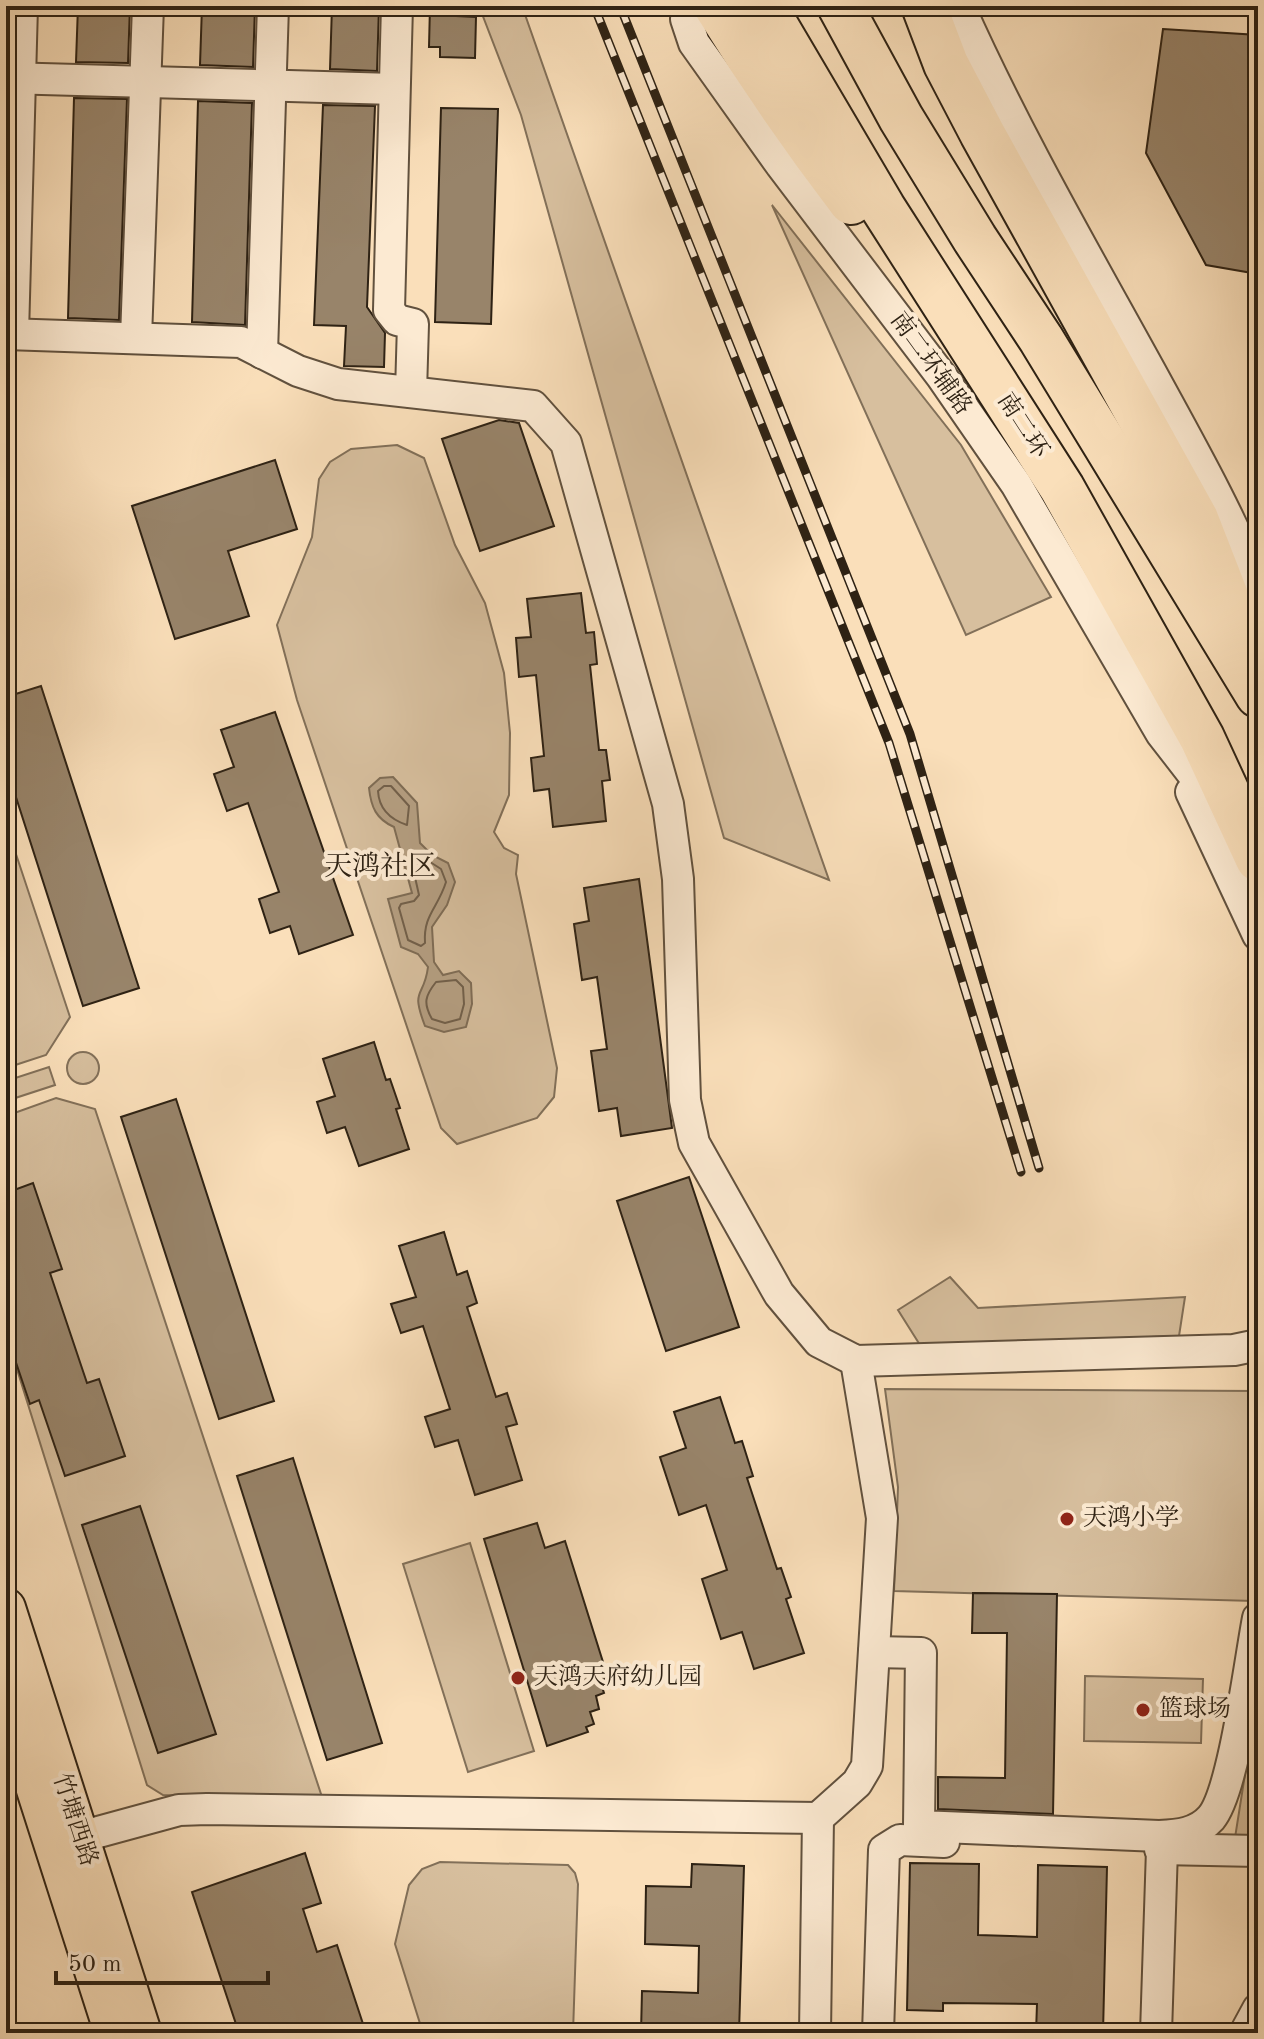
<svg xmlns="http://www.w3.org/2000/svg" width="1264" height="2039" viewBox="0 0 1264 2039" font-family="'Old Standard TT','Noto Serif SC',serif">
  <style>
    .green { fill: #d7bf9e; stroke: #827059; stroke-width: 2 }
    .water { fill: #b59f82; stroke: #7f6d56; stroke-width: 2 }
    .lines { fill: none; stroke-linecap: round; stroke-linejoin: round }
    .shore { stroke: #72604b; stroke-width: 2 }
    .building { fill: #98846a; stroke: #2e2214; stroke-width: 2 }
    .minor-casing { stroke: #61513e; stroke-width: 34 }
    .major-casing { stroke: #2e2214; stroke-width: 42 }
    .highway-casing { stroke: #2e2214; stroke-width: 48 }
    .minor { stroke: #fcead2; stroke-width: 30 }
    .major { stroke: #fadfba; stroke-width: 38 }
    .highway { stroke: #fadfba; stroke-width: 44 }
    .rail-casing { stroke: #2e2214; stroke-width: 9 }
    .rail { stroke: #fcead2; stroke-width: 6; stroke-dasharray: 18; stroke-linecap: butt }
    .poi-dot { fill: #8f2418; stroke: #fcead2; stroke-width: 3 }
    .labels { text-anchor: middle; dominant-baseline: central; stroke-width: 8; stroke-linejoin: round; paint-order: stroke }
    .street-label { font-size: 24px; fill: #2e2214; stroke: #fcead2 }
    .poi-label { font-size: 24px; fill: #2e2214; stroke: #fcead2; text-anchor: start }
    .quarter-label { font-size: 28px; fill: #2e2214; stroke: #fcead2 }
  </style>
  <rect width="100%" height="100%" fill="#fadfba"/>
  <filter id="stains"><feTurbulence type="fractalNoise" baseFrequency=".0025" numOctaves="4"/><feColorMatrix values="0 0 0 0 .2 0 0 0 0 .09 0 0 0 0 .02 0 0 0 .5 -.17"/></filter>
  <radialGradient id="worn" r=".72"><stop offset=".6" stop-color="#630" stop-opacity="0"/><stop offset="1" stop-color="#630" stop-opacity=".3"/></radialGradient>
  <g class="green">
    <path d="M479 6H522L829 880 724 838 521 115Z"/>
    <path d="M772 205 961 445 1051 597 966 635Z"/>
    <path d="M397 445 424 458 455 545 485 603 504 673 510 733 509 795 494 832 504 848 518 855 516 874 557 1068 554 1097 537 1118 457 1144 441 1128 297 700 277 625 312 537 319 479 330 462 351 449Z"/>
    <path d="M6 824 70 1017 46 1055 6 1068Z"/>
    <circle cx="83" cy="1068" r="16"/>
    <path d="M49 1067 55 1085 6 1101V1081Z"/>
    <path d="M56 1098 95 1109 322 1797 163 1795 147 1785 6 1334V1116Z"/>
    <path d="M950 1277 978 1308 1185 1297 1179 1336 920 1345 898 1310Z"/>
    <path d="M885 1389 1258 1391 1254 1601 894 1591 898 1487Z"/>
    <path d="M470 1543 534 1751 468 1772 403 1564Z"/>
    <path d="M1085 1676 1203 1679 1201 1743 1084 1741Z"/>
    <path d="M1258 1692V1846L1234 1844Z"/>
    <path d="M440 1862 568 1865 575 1873 578 1884 573 2033H423L395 1944 409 1885 422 1869Z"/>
  </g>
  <path class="water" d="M393 777 417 803 420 843 432 855 448 863 455 882 447 905 432 927 434 962 443 975 459 971 471 983 472 1004 466 1027 444 1032 425 1026C410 987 424 999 428 967L418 954 401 947 388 899 412 893 394 827C376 819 371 807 369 788L380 778Z"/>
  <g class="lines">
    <g class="shore">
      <path d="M384 786H391L409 806 407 825C392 820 379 810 378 791Z"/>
      <path d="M413 851 441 869 446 882C438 908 423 915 425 943L421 946 408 940 399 908 401 904 414 901 419 895 410 855Z"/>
      <path d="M456 980 463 987 464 1004 460 1019 445 1023 432 1019C423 1003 425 996 436 982Z"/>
    </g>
  </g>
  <g class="building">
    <path d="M78 6H130L128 63 76 62Z"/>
    <path d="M202 6H255L253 67 200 65Z"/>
    <path d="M332 6H379L377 71 330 69Z"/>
    <path d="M430 6H458L457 16 476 17 475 58 440 57V47H429Z"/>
    <path d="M1163 29 1258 35V274L1206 265 1146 153Z"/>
    <path d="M74 98 127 99 119 320 68 318Z"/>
    <path d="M198 101 252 103 245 325 192 322Z"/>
    <path d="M323 105 375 106 367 307 385 333 384 367 344 366 346 326 314 325Z"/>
    <path d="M441 108 498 109 491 324 435 322Z"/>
    <path d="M499 420 519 423 554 526 480 551 442 439Z"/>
    <path d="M275 460 297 529 228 551 249 616 175 639 132 506Z"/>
    <path d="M581 593 586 633 594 632 597 664 590 665 599 750H606L610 780 602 781 606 821 553 827 549 789 534 791 531 758 544 756 536 675 519 677 516 638 531 637 527 599Z"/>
    <path d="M41 686 139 988 83 1006 6 766V697Z"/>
    <path d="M275 712 353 935 299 954 290 926 270 933 259 899 279 892 248 803 227 811 214 774 234 767 221 730Z"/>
    <path d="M639 879 672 1128 621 1136 617 1108 599 1111 591 1051 607 1049 597 977 582 980 574 924 589 921 584 888Z"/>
    <path d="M374 1042 386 1080 390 1079 400 1108 396 1109 409 1149 359 1166 345 1127 327 1133 317 1102 335 1096 323 1059Z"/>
    <path d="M176 1099 274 1401 219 1419 121 1117Z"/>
    <path d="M689 1177 739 1327 666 1351 617 1201Z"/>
    <path d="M33 1183 62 1269 50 1273 87 1383 99 1379 125 1456 65 1476 39 1400 30 1404 6 1333V1193Z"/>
    <path d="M444 1232 457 1275 467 1271 477 1303 467 1307 496 1397 507 1393 517 1424 506 1427 522 1480 475 1495 458 1440 435 1447 425 1417 450 1409 423 1326 401 1333 391 1304 416 1297 399 1246Z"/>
    <path d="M720 1397 735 1443 742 1441 753 1476 747 1478 777 1569 781 1568 791 1597 786 1599 804 1653 754 1669 742 1632 721 1639 702 1579 727 1570 706 1505 679 1515 660 1457 686 1448 674 1412Z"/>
    <path d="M293 1458 382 1743 327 1760 237 1476Z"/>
    <path d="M140 1506 216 1734 158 1753 82 1525Z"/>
    <path d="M537 1523 545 1548 565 1541 608 1678 600 1681 604 1693 596 1696 599 1709 590 1712 594 1724 586 1727 588 1732 547 1746 484 1539Z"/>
    <path d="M973 1593 1057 1594 1053 1814 938 1809V1777L1005 1778 1007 1633H972Z"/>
    <path d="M305 1853 321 1903 303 1909 317 1952 337 1945 366 2033H239L192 1892Z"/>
    <path d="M910 1863 979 1864 978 1935 1037 1937 1038 1865 1107 1867 1103 2033H1036L1037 2004 943 2003V2011L907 2010Z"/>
    <path d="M692 1864 744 1866 739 2033H641L642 1991 698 1993 699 1946 645 1944 646 1886 691 1887Z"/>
  </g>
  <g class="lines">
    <g class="minor-casing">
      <g id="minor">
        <path d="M397 6 389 310 397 320 413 324 411 392"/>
        <path d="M688 6 686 19 694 43 781 165 942 377 1016 484 1161 733 1223 813"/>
        <path d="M959 6C1016 134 1087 256 1154 378 1191 446 1229 513 1258 585"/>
        <path d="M6 78 394 89"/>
        <path d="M6 334 241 342 298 371 338 384 533 406 566 443 668 804 678 879 685 1100 694 1143 779 1294 819 1342 856 1361 1234 1350 1258 1345"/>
        <path d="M13 334 22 6"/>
        <path d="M136 338 148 6"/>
        <path d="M262 353 273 6"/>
        <path d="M1191 792 1258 935"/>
        <path d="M874 1652 921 1653 919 1826 1159 1836C1177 1835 1197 1834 1211 1818 1234 1791 1250 1659 1258 1618"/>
        <path d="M80 1837 179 1810 207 1809 818 1818 857 1783 867 1766 882 1518 856 1361"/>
        <path d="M1160 1849 1258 1851"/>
        <path d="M815 2033 818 1818"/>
        <path d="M878 2033 884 1850 900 1840 944 1842"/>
        <path d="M1156 2033 1162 1849"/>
        <path d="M1245 2033 1258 2009"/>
      </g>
    </g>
    <g class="major-casing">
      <g id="major">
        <path d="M6 1608 142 2033"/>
        <path d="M6 1696 114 2033"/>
      </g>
    </g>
    <g class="highway-casing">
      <g id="highway">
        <path d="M716 6C758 74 803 139 851 202"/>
        <path d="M764 6 883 208 1062 488 1202 738 1258 859"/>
        <path d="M840 6 901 118 975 239 1041 339 1258 695"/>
        <path d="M924 6 946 64 982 133 1196 519 1238 627"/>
      </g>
    </g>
    <use href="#minor" class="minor"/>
    <use href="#major" class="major"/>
    <use href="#highway" class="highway"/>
    <g class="rail-casing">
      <g id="rail">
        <path d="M594 6 889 743 1021 1172"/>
        <path d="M620 6 910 734 1039 1168"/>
      </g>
    </g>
    <use href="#rail" class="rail"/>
  </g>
  <g class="poi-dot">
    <circle cx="1067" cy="1519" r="8"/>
    <circle cx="518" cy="1678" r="8"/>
    <circle cx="1143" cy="1710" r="8"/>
  </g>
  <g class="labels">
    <g class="street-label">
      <text transform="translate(930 364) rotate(54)">南二环辅路</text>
      <text transform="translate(1022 426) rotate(57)">南二环</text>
      <text transform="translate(74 1820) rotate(72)">竹塘西路</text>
    </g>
    <g class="poi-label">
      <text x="1083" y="1519">天鸿小学</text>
      <text x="534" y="1678">天鸿天府幼儿园</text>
      <text x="1159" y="1710">篮球场</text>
    </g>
    <g class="quarter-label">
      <text x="380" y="868">天鸿社区</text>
    </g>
  </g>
  <rect width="1264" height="2039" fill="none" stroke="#fadfba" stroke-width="32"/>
  <rect x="8" y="8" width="1248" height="2023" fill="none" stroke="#2e2214" stroke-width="4"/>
  <rect x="16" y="16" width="1232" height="2007" fill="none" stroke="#2e2214" stroke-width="2"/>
  <path d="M56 1971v12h212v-12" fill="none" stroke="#2e2214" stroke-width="4"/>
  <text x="68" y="1971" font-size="24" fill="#2e2214" stroke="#fcead2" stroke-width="6" paint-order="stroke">50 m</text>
  <rect width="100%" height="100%" filter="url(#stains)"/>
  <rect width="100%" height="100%" fill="url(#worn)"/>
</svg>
